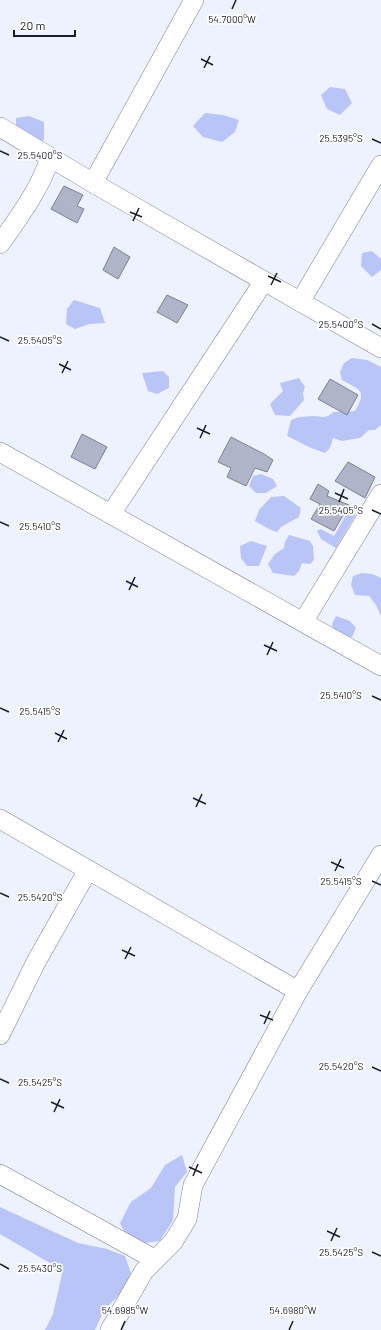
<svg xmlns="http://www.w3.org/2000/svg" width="381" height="1330" viewBox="0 0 381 1330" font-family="Barlow,sans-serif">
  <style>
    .green { fill: #b9c5f6 }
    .building { fill: #afb4c8; stroke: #7b8093 }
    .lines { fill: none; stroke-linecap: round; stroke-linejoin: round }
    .minor-casing { stroke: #7c8093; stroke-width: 20 }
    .minor { stroke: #fff; stroke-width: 19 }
    .ticks { fill: none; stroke: #1b1d24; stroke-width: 1.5 }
    .ticks-label { font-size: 10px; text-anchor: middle; fill: #1b1d24; stroke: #fff; stroke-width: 3.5; stroke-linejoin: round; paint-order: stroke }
  </style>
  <rect width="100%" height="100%" fill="#eef1fe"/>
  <g class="green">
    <path d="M330 87 345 89 352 103 340 115 327 109 321 95Z"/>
    <path d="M205 113 223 115 239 120 235 132 222 142 203 137 193 126Z"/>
    <path d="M29 116 44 122V139L38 148 16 129V118Z"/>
    <path d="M372 251 381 259V270L372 277 361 266 362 253Z"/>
    <path d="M74 300 100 308 105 323 89 324 75 329 66 324 67 309Z"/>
    <path d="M352 358 367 360 381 367V425L375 430H369L360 438 342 441 333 438 330 448 325 453 309 447 287 436 291 420 299 417 314 416 324 417 328 416 334 412 355 411C368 389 359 390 342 380L340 372 344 363Z"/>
    <path d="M163 371 169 377V388L157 394 148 391 142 373Z"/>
    <path d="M299 378 305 387 303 393 304 400 290 416 275 415 270 404 283 391 280 383Z"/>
    <path d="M261 474 273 479 277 486 266 493H256L249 486 253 476Z"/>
    <path d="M284 496 301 508 299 517 281 527 277 532 269 529 255 521 259 510 271 497Z"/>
    <path d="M350 508 355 510V516L336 548 321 539 317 531 321 529 334 536Z"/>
    <path d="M289 535 310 541 313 546 314 560 310 564 302 563 299 571 294 576 273 573 268 564 275 554 284 548 285 542Z"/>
    <path d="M251 541 267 546 259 566H247L241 558 240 546Z"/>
    <path d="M362 573 372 574 381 578V616L376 605 369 596 355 595 351 585 353 576Z"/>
    <path d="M336 616 350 621 356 628 352 637 342 640 334 634 332 624Z"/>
    <path d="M182 1155 187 1172 175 1187 173 1220 160 1241 131 1245 120 1223 131 1202 151 1188 165 1165Z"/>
    <path d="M0 1207 78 1243 107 1249 125 1256 131 1273 122 1292 104 1310 95 1330H45L53 1314 62 1274 55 1266 0 1234Z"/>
  </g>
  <g class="building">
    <path d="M64 186 83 195 77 206 84 209 77 223 51 209Z"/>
    <path d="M114 247 130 257 118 279 103 270Z"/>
    <path d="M167 295 188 305 177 323 157 312Z"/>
    <path d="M330 379 358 395 347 415 318 399Z"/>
    <path d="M82 434 107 447 95 469 71 457Z"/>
    <path d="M231 437 264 454 273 460 267 472 255 468 246 486 227 477 231 468 218 462Z"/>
    <path d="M348 462 375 477 365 498 335 481Z"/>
    <path d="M318 484 329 491 327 496 349 505 334 531 311 519 320 504 310 499Z"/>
  </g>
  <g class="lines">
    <g class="minor-casing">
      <g id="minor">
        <path d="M0 127 93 183 381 348"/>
        <path d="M93 183 194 0"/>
        <path d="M0 244C19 217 40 189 50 158"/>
        <path d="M300 302 381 165"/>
        <path d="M0 452 381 666"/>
        <path d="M111 514 264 281"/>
        <path d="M303 622 381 494"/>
        <path d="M0 819 298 991"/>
        <path d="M0 1035 36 962 88 870"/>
        <path d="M0 1174 154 1259"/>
        <path d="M110 1330 144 1271 173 1242 187 1219 193 1185 298 991 381 855"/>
      </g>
    </g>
    <use href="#minor" class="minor"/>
  </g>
  <path class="ticks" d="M232 9 236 0M201 59 213 65M204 68 210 56M372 139 381 143M0 151 9 155M130 212 142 217M133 221 139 208M268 276 281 282M271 285 277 273M372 324 381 329M0 337 9 341M59 364 71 370M62 373 68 361M197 428 210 434M200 438 206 425M335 493 348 499M339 502 344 489M372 510 381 514M0 522 9 526M126 581 138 587M129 590 135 577M264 645 277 651M267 655 273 642M372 696 381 700M0 708 9 712M55 733 67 739M58 742 64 730M193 798 206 804M196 807 202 794M331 862 344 868M335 871 341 859M372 881 381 885M0 893 9 897M122 950 135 956M125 959 131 947M260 1015 273 1020M264 1024 270 1011M372 1067 381 1071M0 1079 9 1083M51 1102 64 1108M54 1112 60 1099M189 1167 202 1173M193 1176 198 1164M327 1231 340 1237M331 1241 337 1228M372 1252 381 1256M0 1264 9 1269M121 1330 125 1321M289 1330 293 1321"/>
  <g class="ticks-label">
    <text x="232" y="23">54.7000°W</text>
    <text x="341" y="142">25.5395°S</text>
    <text x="40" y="159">25.5400°S</text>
    <text x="341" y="328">25.5400°S</text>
    <text x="40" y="344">25.5405°S</text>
    <text x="341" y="514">25.5405°S</text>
    <text x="40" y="530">25.5410°S</text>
    <text x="341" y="699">25.5410°S</text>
    <text x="40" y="715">25.5415°S</text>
    <text x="341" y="885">25.5415°S</text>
    <text x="40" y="901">25.5420°S</text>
    <text x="341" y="1070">25.5420°S</text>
    <text x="40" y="1086">25.5425°S</text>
    <text x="341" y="1256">25.5425°S</text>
    <text x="40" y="1272">25.5430°S</text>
    <text x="125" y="1314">54.6985°W</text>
    <text x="293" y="1314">54.6980°W</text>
  </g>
  <path d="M14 30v6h61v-6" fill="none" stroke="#1b1d24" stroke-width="2"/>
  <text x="20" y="30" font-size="12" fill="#1b1d24" stroke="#ffffff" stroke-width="3" paint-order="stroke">20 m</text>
</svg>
